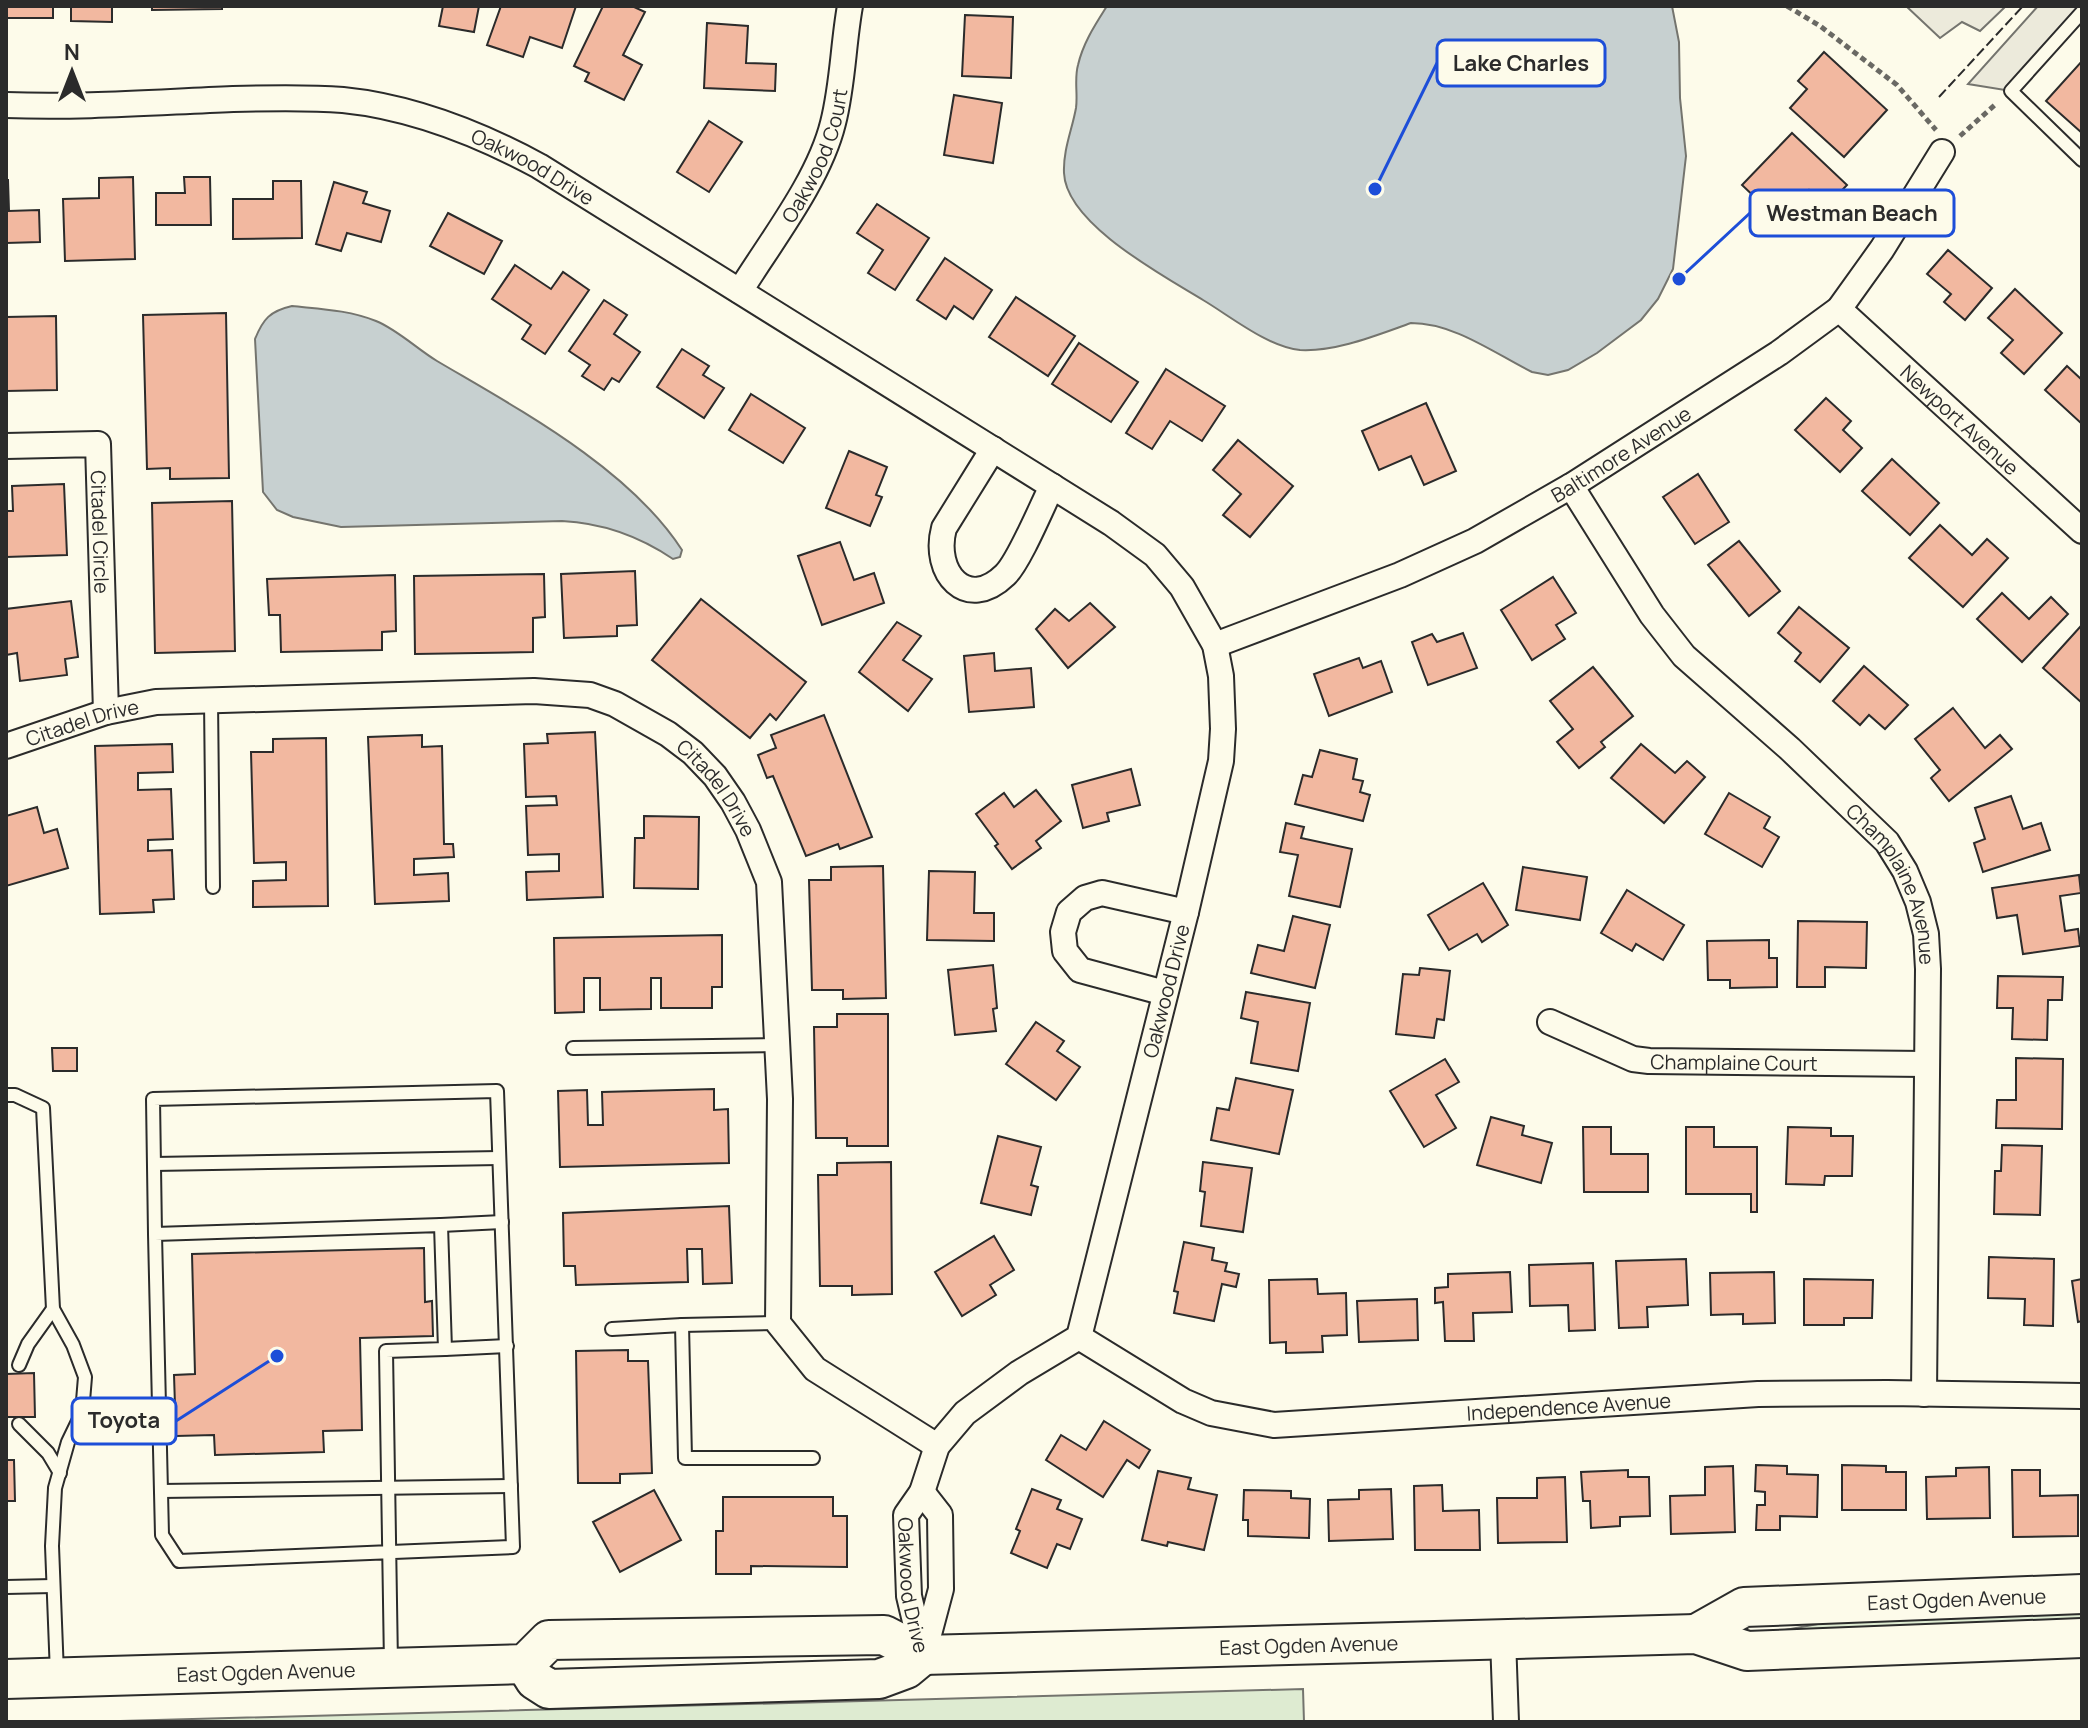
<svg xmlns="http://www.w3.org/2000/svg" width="2088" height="1728" viewBox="0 0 2088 1728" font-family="Manrope,sans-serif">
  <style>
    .green { fill: #deebd1; stroke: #74746e; stroke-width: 2 }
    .parking { fill: #eceadb; stroke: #74746e; stroke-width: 2 }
    .water { fill: #c7d0d0; stroke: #74746e; stroke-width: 2 }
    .building { fill: #f2b8a0; stroke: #2b2b2b; stroke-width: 2 }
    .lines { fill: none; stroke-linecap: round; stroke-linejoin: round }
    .lane-casing { stroke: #2b2b2b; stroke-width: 16 }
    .street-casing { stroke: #2b2b2b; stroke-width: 28 }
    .primary-casing { stroke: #2b2b2b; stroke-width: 42 }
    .path { stroke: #6a6964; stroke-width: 5; stroke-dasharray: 6 4; stroke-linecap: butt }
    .lane { stroke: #fdfbea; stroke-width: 12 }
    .street { stroke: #fdfbea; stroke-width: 24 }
    .primary { stroke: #fdfbea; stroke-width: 38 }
    .fence { stroke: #2b2b2b; stroke-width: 2; stroke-dasharray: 10 4; stroke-linecap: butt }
    .labels { text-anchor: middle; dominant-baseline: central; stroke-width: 6; stroke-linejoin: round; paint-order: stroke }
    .street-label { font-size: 20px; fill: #2b2b2b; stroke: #fdfbea }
    .leader { fill: none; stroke: #1d4ed8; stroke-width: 3 }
    .callout-dot { fill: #1d4ed8; stroke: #fdfbea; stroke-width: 3 }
    .callout { fill: #fdfbea; stroke: #1d4ed8; stroke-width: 3 }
    .callout-label { font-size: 22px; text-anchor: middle; font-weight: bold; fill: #2b2b2b }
  </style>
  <rect width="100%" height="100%" fill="#fdfbea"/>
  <g class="green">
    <path d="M2082 1609V1624L1735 1639 1851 1618Z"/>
    <path d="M1303 1689 1304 1722H84Z"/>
  </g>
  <g class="parking">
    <path d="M1906 6H2006L1980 31 1962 22 1940 38Z"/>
    <path d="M2038 6H2082V12L2011 91 1968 84Z"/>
  </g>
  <g class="water">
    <path d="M1107 6H1672L1679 42 1680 98 1686 156 1673 269 1658 299 1641 320 1597 353 1568 370 1548 375 1532 372C1494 353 1454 323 1411 323 1377 335 1336 352 1300 350 1268 347 1230 316 1203 300 1164 276 1066 224 1064 173 1063 150 1072 130 1076 108 1078 94 1074 79 1078 65 1083 43 1095 25 1107 6Z"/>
    <path d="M292 306C320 309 349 310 376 321 398 330 417 349 437 361 520 410 629 468 682 550L680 557 673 559C639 536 603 523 562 521L341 527 293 517 277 510 263 492 255 339C263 319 270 311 292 306Z"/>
  </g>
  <g class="building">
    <rect x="6" y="6" width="47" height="12"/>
    <path d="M71 6H112V22L71 21Z"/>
    <path d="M152 6H222V9L152 10Z"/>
    <path d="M443 6H479L474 32 439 26Z"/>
    <path d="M501 6H576L562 48 530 37 523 57 487 45Z"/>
    <path d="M603 6H632L645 12 623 55 642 65 624 100 585 81 589 73 574 66Z"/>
    <path d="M965 15 1013 17 1011 78 962 76Z"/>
    <path d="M707 23 748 26 746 63 776 64 775 91 704 88Z"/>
    <path d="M1824 52 1887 110 1844 157 1790 108 1807 89 1798 81Z"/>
    <path d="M2082 61V133L2046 101Z"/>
    <path d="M954 95 1002 103 993 163 944 155Z"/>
    <path d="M709 121 742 142 709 192 677 172Z"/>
    <path d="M1792 133 1847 185 1826 207 1809 190 1780 221 1742 185Z"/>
    <path d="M133 177 135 259 65 261 63 199 99 198V178Z"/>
    <path d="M184 177H210L211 225H156V193H185Z"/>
    <path d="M6 180H8L9 211 39 210 40 242 6 243Z"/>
    <path d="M273 181H301L302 238 233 239V199H273Z"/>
    <path d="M334 182 367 192 363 203 390 211 381 242 347 233 341 251 316 244Z"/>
    <path d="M877 204 929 238 895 290 868 273 883 250 857 233Z"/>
    <path d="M448 213 502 241 484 274 430 246Z"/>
    <path d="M1948 250 1992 288 1965 320 1944 302 1951 294 1927 274Z"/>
    <path d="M945 258 992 290 973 319 954 306 946 319 917 300Z"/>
    <path d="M515 265 551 289 563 272 589 290 545 354 522 339 531 325 492 299Z"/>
    <path d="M2015 289 2062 333 2024 374 2001 353 2013 340 1988 318Z"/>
    <path d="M1016 297 1075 336 1048 376 989 337Z"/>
    <path d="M604 300 627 315 614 334 640 352 619 382 612 378 604 390 582 376 590 365 569 351Z"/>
    <path d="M226 313 229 478 170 479V468L147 469 143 315Z"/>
    <path d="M56 316 57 390 6 391V317Z"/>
    <path d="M1079 343 1138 382 1111 422 1052 384Z"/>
    <path d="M682 349 709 366 703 375 724 388 704 418 657 387Z"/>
    <path d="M2067 366 2082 380V424L2045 390Z"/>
    <path d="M1166 369 1225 406 1202 441 1170 421 1152 449 1126 433Z"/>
    <path d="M751 394 805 428 783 463 729 430Z"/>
    <path d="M1826 398 1851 421 1843 430 1862 448 1840 472 1795 430Z"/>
    <path d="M1426 403 1456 471 1424 485 1411 456 1379 470 1362 431Z"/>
    <path d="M1238 440 1293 486 1250 537 1223 515 1241 494 1213 470Z"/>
    <path d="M849 451 887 467 876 495 882 497 870 526 826 508Z"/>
    <path d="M1892 459 1939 503 1910 535 1862 491Z"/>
    <path d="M1698 474 1729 522 1695 544 1663 497Z"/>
    <path d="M64 484 67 555 6 557V511H13L12 486Z"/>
    <path d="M232 501 235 651 155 653 152 503Z"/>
    <path d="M1940 525 1972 555 1987 539 2008 558 1963 607 1909 558Z"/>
    <path d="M1739 541 1780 591 1749 616 1708 565Z"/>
    <path d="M840 542 854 580 874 573 884 603 822 625 798 556Z"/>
    <path d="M635 571 637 625 617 626V636L564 638 561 574Z"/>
    <path d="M544 574 545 617 533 618V652L415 654 414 576Z"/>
    <path d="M395 575 396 631 382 632V650L281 652 280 615H269L267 579Z"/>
    <path d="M1553 577 1576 613 1556 625 1565 639 1532 660 1501 610Z"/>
    <path d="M2002 593 2029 619 2051 597 2068 614 2022 662 1977 619Z"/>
    <path d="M701 599 806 682 776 720 770 714 750 738 652 660Z"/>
    <path d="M71 601 78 657 65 659 67 675 20 681 17 653 6 655V609Z"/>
    <path d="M1090 603 1115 627 1068 668 1036 629 1055 609 1069 621Z"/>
    <path d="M1799 607 1849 648 1820 682 1795 661 1801 653 1778 633Z"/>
    <path d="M897 622 921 636 903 660 932 679 908 711 859 672Z"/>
    <path d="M2080 627 2082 629V703L2043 668Z"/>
    <path d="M1463 633 1477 668 1428 685 1412 642 1432 634 1437 642Z"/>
    <path d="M994 653 995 671 1031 668 1034 707 969 712 964 656Z"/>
    <path d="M1359 658 1363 668 1381 661 1392 692 1329 716 1314 674Z"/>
    <path d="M1864 666 1908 705 1885 729 1869 715 1860 725 1833 701Z"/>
    <path d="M1593 667 1633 716 1601 742 1605 747 1579 768 1557 742 1573 729 1550 701Z"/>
    <path d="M1953 708 1985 748 2000 735 2012 749 1949 801 1931 778 1940 770 1915 739Z"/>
    <path d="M824 715 872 837 840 849 838 844 806 856 773 776 767 778 758 755 776 748 771 735Z"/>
    <path d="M595 732 603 897 527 900 526 872 559 871V854L528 855 526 806 557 805 556 796 526 797 524 744 548 743 547 734Z"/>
    <path d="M422 735V747L442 746 444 844H453L454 857 414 859V875L448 873 449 901 375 904 368 737Z"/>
    <path d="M326 738 328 906 253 907V881L286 880V862L254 863 251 752H273V739Z"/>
    <path d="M172 744 173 772 138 773V790L171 789 173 839 148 840V851L172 850 174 899 153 900 154 912 100 914 95 746Z"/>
    <path d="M1641 744 1675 773 1687 761 1705 777 1664 823 1611 778Z"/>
    <path d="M1320 750 1357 759 1353 779 1363 781 1360 792 1370 795 1363 821 1295 804 1303 775 1312 777Z"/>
    <path d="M1131 769 1140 805 1107 813 1109 821 1083 828 1072 785Z"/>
    <path d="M1036 790 1061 821 1036 841 1041 848 1012 869 995 846 998 844 976 814 1004 793 1014 807Z"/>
    <path d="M1729 793 1770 817 1764 828 1779 837 1762 867 1705 834Z"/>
    <path d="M2011 796 2023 829 2041 823 2050 850 1983 872 1974 843 1985 839 1975 808Z"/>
    <path d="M37 807 44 833 57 829 68 868 6 886V816Z"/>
    <path d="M644 816 699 817 698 889 634 888 635 838H644Z"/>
    <path d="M1286 823 1304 827 1301 838 1352 849 1340 907 1289 896 1298 855 1280 852Z"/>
    <path d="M883 866 886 998 843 999V990H812L809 880H831V867Z"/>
    <path d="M1523 867 1587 877 1580 920 1516 910Z"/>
    <path d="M929 871 975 872 974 913H994V941L927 940Z"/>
    <path d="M2079 875 2081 893 2060 896 2065 931 2078 929 2080 946 2023 954 2017 915 1997 918 1992 888Z"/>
    <path d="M1483 883 1508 925 1482 942 1477 934 1449 950 1428 915Z"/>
    <path d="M1627 890 1684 925 1663 960 1636 944 1632 951 1601 933Z"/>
    <path d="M1293 916 1330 925 1315 988 1251 973 1258 945 1284 951Z"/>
    <path d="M1798 921 1867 922 1866 968 1825 967V987H1797Z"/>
    <path d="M722 935V987H712V1008H661V978H651V1009L600 1010V978H584V1012L555 1013 554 938Z"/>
    <path d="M1769 940V958H1777V987L1730 988V980H1708L1707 941Z"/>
    <path d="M993 965 997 1008 993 1009 996 1031 955 1035 948 970Z"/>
    <path d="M1420 968 1450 971 1444 1020 1437 1019 1434 1038 1396 1034 1403 974 1419 975Z"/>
    <path d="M1998 976 2063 977 2062 1000H2048L2047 1040 2012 1039 2013 1008H1997Z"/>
    <path d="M1246 992 1310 1003 1298 1071 1251 1063 1258 1022 1241 1018Z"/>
    <path d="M837 1014H888V1146H847V1138H816L814 1027H837Z"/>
    <path d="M1036 1022 1064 1041 1057 1051 1080 1067 1056 1100 1006 1064Z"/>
    <path d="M52 1048H77V1071H53Z"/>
    <path d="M2016 1058 2063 1059 2062 1129 1996 1128 1997 1100H2016Z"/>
    <path d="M1445 1059 1459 1082 1436 1095 1456 1128 1424 1147 1390 1091Z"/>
    <path d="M1236 1078 1293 1090 1279 1154 1211 1140 1217 1108 1229 1110Z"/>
    <path d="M714 1089V1110L728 1109 729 1163 560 1167 558 1091 587 1090 588 1125H603L602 1092Z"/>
    <path d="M1491 1117 1524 1126 1522 1135 1552 1143 1541 1183 1477 1165Z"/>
    <path d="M1583 1127H1611V1154H1648V1192H1584Z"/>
    <path d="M1686 1127H1714V1147H1757V1212H1751V1194H1686Z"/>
    <path d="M1788 1127 1831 1128V1136H1853L1852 1176H1825L1824 1185 1786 1184Z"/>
    <path d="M998 1136 1041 1147 1031 1185 1038 1187 1031 1215 981 1203Z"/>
    <path d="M2002 1145 2042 1146 2040 1215 1994 1214 1995 1171H2001Z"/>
    <path d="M891 1162 892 1294 852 1295V1286H820L818 1175H837V1163Z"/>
    <path d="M1203 1162 1252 1168 1243 1232 1201 1226 1205 1192 1200 1191Z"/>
    <path d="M729 1206 732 1283 703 1284 702 1249H687L688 1282 576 1285 575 1266H564L563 1213Z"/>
    <path d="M994 1236 1014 1270 990 1285 996 1295 962 1316 935 1272Z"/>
    <path d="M1184 1242 1214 1248 1212 1260 1227 1263 1225 1271 1239 1274 1236 1287 1222 1284 1214 1321 1174 1313 1178 1292 1174 1291Z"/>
    <path d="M424 1248 425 1302 432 1301 433 1336 360 1338 362 1430 323 1431 324 1452 215 1455 214 1435 176 1436 174 1375 195 1374 192 1254Z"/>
    <path d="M1989 1257 2054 1259 2053 1326 2024 1325 2025 1299 1988 1298Z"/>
    <path d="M1686 1259 1688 1305 1647 1307 1648 1327 1619 1328 1616 1261Z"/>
    <path d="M1593 1263 1595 1330 1569 1331 1568 1305 1530 1306 1529 1265Z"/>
    <path d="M1510 1272 1512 1312 1473 1313 1474 1341H1445L1443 1302 1435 1303V1288L1448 1287V1274Z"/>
    <path d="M1774 1272 1775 1323 1743 1324V1314L1711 1315 1710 1273Z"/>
    <path d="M1317 1279 1318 1294 1346 1293 1347 1335 1322 1336 1323 1352 1286 1353V1342L1270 1343 1269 1280Z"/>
    <path d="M1804 1279 1873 1280 1872 1318H1844V1325H1804Z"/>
    <path d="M2082 1279V1321L2078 1322 2072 1281Z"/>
    <path d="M1417 1299 1418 1340 1359 1342 1357 1301Z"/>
    <path d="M628 1350V1361H648L652 1473 620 1474V1483H578L576 1351Z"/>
    <path d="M34 1373 35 1417H6V1374Z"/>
    <path d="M1104 1421 1150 1450 1139 1468 1127 1460 1103 1497 1046 1460 1061 1435 1086 1450Z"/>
    <path d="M6 1447 7 1460H14L15 1501H6Z"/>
    <path d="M1756 1465 1787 1466V1474L1818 1475 1817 1517 1780 1516V1530H1756L1757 1505H1765V1492L1755 1491Z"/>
    <path d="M1842 1465 1886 1466V1472H1906V1510H1842Z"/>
    <path d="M1733 1466 1735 1532 1671 1534 1670 1496 1705 1495V1467Z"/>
    <path d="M1989 1467 1990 1518 1927 1519 1926 1477 1956 1476V1468Z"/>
    <path d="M1628 1470V1477H1649L1650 1516 1620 1517V1526L1591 1528 1590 1501H1583L1581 1472Z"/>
    <path d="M2012 1470H2040V1496L2078 1495V1536L2013 1537Z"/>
    <path d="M1158 1471 1191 1478 1188 1489 1217 1495 1204 1550 1168 1542 1167 1546 1142 1540Z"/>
    <path d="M1565 1477 1567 1542 1498 1543 1497 1498H1537V1478Z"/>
    <path d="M1442 1485 1443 1511 1479 1510 1480 1550H1415L1414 1486Z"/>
    <path d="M1032 1489 1061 1500 1057 1509 1082 1519 1070 1549 1057 1544 1047 1568 1011 1553 1020 1531 1016 1529Z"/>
    <path d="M1391 1489 1393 1539 1329 1541 1328 1500 1359 1499V1490Z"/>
    <path d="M654 1490 681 1540 620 1572 593 1522Z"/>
    <path d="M1244 1490 1291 1491V1498L1310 1499 1309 1538 1248 1536V1520H1243Z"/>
    <path d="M723 1497H833V1516H847V1567L751 1566V1574H716V1531H723Z"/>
  </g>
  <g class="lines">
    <g class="lane-casing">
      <g id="lane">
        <path d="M2082 12 2011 91 2082 160"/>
        <path d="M211 700 213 887"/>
        <path d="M573 1048 778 1045"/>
        <path d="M6 1095H15L43 1108 53 1309 73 1345 85 1377 82 1413 68 1442 55 1488 52 1546 57 1674"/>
        <path d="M154 1164 499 1158"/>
        <path d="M441 1225 502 1222"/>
        <path d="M155 1234 162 1535 179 1561 513 1547 497 1091 153 1099 155 1234 441 1225 445 1349 386 1351 391 1664"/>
        <path d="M682 1325 685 1458H813"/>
        <path d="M612 1329 682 1325 778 1323"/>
        <path d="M445 1349 507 1346"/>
        <path d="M19 1365 28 1344 53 1309"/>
        <path d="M19 1424 48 1453 60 1473"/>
        <path d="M161 1491 511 1486"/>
        <path d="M6 1587 53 1586"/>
      </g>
    </g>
    <g class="street-casing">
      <g id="street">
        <path id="s1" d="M6 105C81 108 157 102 233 99 269 98 306 97 343 100 412 107 478 133 539 166L1111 523 1155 555 1182 587 1215 645 1221 676 1223 729 1221 761 1186 912 1079 1337 1019 1373 965 1413 937 1446 922 1492 906 1515 909 1596 923 1655"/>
        <path id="s2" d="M740 291C771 241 819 180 833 123 843 84 843 45 850 6"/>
        <path id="s3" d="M1839 309 2082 531"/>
        <path id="s4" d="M6 446 98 444 106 712"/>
        <path d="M993 449 944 528C932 573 967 612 1005 575 1019 562 1042 506 1052 486"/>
        <path id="s5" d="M1571 486 1652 615 1684 656 1790 749 1887 842 1905 871 1918 902 1926 934 1928 969 1924 1394"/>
        <path id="s6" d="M1215 645 1400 575 1475 541 1571 486 1779 353 1839 309 1882 249 1942 152"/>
        <path id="s7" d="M6 746 106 712 156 702 534 691 590 695 615 704 668 734 693 753 715 776 733 802 748 830 769 882 780 1099 778 1323 815 1369 937 1446"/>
        <path d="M1165 993 1080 970 1065 951 1063 932 1069 912 1085 898 1102 893 1186 912"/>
        <path id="s8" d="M1550 1022 1633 1059 1649 1061 1926 1064"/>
        <path id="s9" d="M1079 1337 1183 1401 1211 1413 1274 1425 1758 1394 1887 1393 2082 1396"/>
        <path d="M922 1492 940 1515 941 1589 924 1653"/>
        <path d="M1503 1639 1506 1722"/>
      </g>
    </g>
    <g class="primary-casing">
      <g id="primary">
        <path id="s10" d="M1696 1634 1744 1607 2082 1594"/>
        <path d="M525 1664 535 1680 549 1689 879 1679 906 1669 923 1655"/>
        <path id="s11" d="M6 1679 525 1664 549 1640 884 1635 923 1655 1696 1634 1747 1651 2082 1638"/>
      </g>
    </g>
    <g class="path">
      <path d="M1787 6 1820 26 1897 85 1936 130"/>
      <path d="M1960 136 1997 103"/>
    </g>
    <use href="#lane" class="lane"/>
    <use href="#street" class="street"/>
    <use href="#primary" class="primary"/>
    <path class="fence" d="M1939 97 2023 6"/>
  </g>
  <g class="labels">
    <g class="street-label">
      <text stroke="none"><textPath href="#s2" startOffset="156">Oakwood Court</textPath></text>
      <text stroke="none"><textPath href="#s1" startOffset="540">Oakwood Drive</textPath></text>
      <text stroke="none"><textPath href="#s3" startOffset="164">Newport Avenue</textPath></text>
      <text stroke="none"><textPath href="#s6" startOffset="450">Baltimore Avenue</textPath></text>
      <text stroke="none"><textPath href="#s4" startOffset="180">Citadel Circle</textPath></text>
      <text stroke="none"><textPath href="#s7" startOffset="80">Citadel Drive</textPath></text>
      <text stroke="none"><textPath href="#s7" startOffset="752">Citadel Drive</textPath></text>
      <text stroke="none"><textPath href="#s5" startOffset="520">Champlaine Avenue</textPath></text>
      <text transform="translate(1166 991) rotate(-76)">Oakwood Drive</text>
      <text stroke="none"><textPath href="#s8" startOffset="192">Champlaine Court</textPath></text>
      <text stroke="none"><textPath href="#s9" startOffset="512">Independence Avenue</textPath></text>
      <text stroke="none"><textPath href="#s1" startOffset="2420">Oakwood Drive</textPath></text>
      <text stroke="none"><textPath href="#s10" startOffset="268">East Ogden Avenue</textPath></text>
      <text stroke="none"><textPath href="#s11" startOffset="1318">East Ogden Avenue</textPath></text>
      <text stroke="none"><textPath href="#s11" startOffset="260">East Ogden Avenue</textPath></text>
    </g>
  </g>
  <path class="leader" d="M1375 189L1437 63M1679 279L1750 213M277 1356L176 1421"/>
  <g class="callout-dot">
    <circle cx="1375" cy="189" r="8"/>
    <circle cx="1679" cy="279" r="8"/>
    <circle cx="277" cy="1356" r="8"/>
  </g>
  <g class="callout">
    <rect x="1437" y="40" width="168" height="46" rx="8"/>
    <rect x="1750" y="190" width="204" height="46" rx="8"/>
    <rect x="72" y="1398" width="104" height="46" rx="8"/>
  </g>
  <g class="callout-label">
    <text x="1521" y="71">Lake Charles</text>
    <text x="1852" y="221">Westman Beach</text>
    <text x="124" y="1428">Toyota</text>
  </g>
  <rect width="2088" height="1728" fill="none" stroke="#2b2b2b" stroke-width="16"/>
  <g transform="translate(72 72)" stroke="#fdfbea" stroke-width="6" paint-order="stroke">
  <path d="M0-6L14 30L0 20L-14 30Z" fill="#2b2b2b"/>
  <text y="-12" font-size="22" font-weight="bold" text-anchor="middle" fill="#2b2b2b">N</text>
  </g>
</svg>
